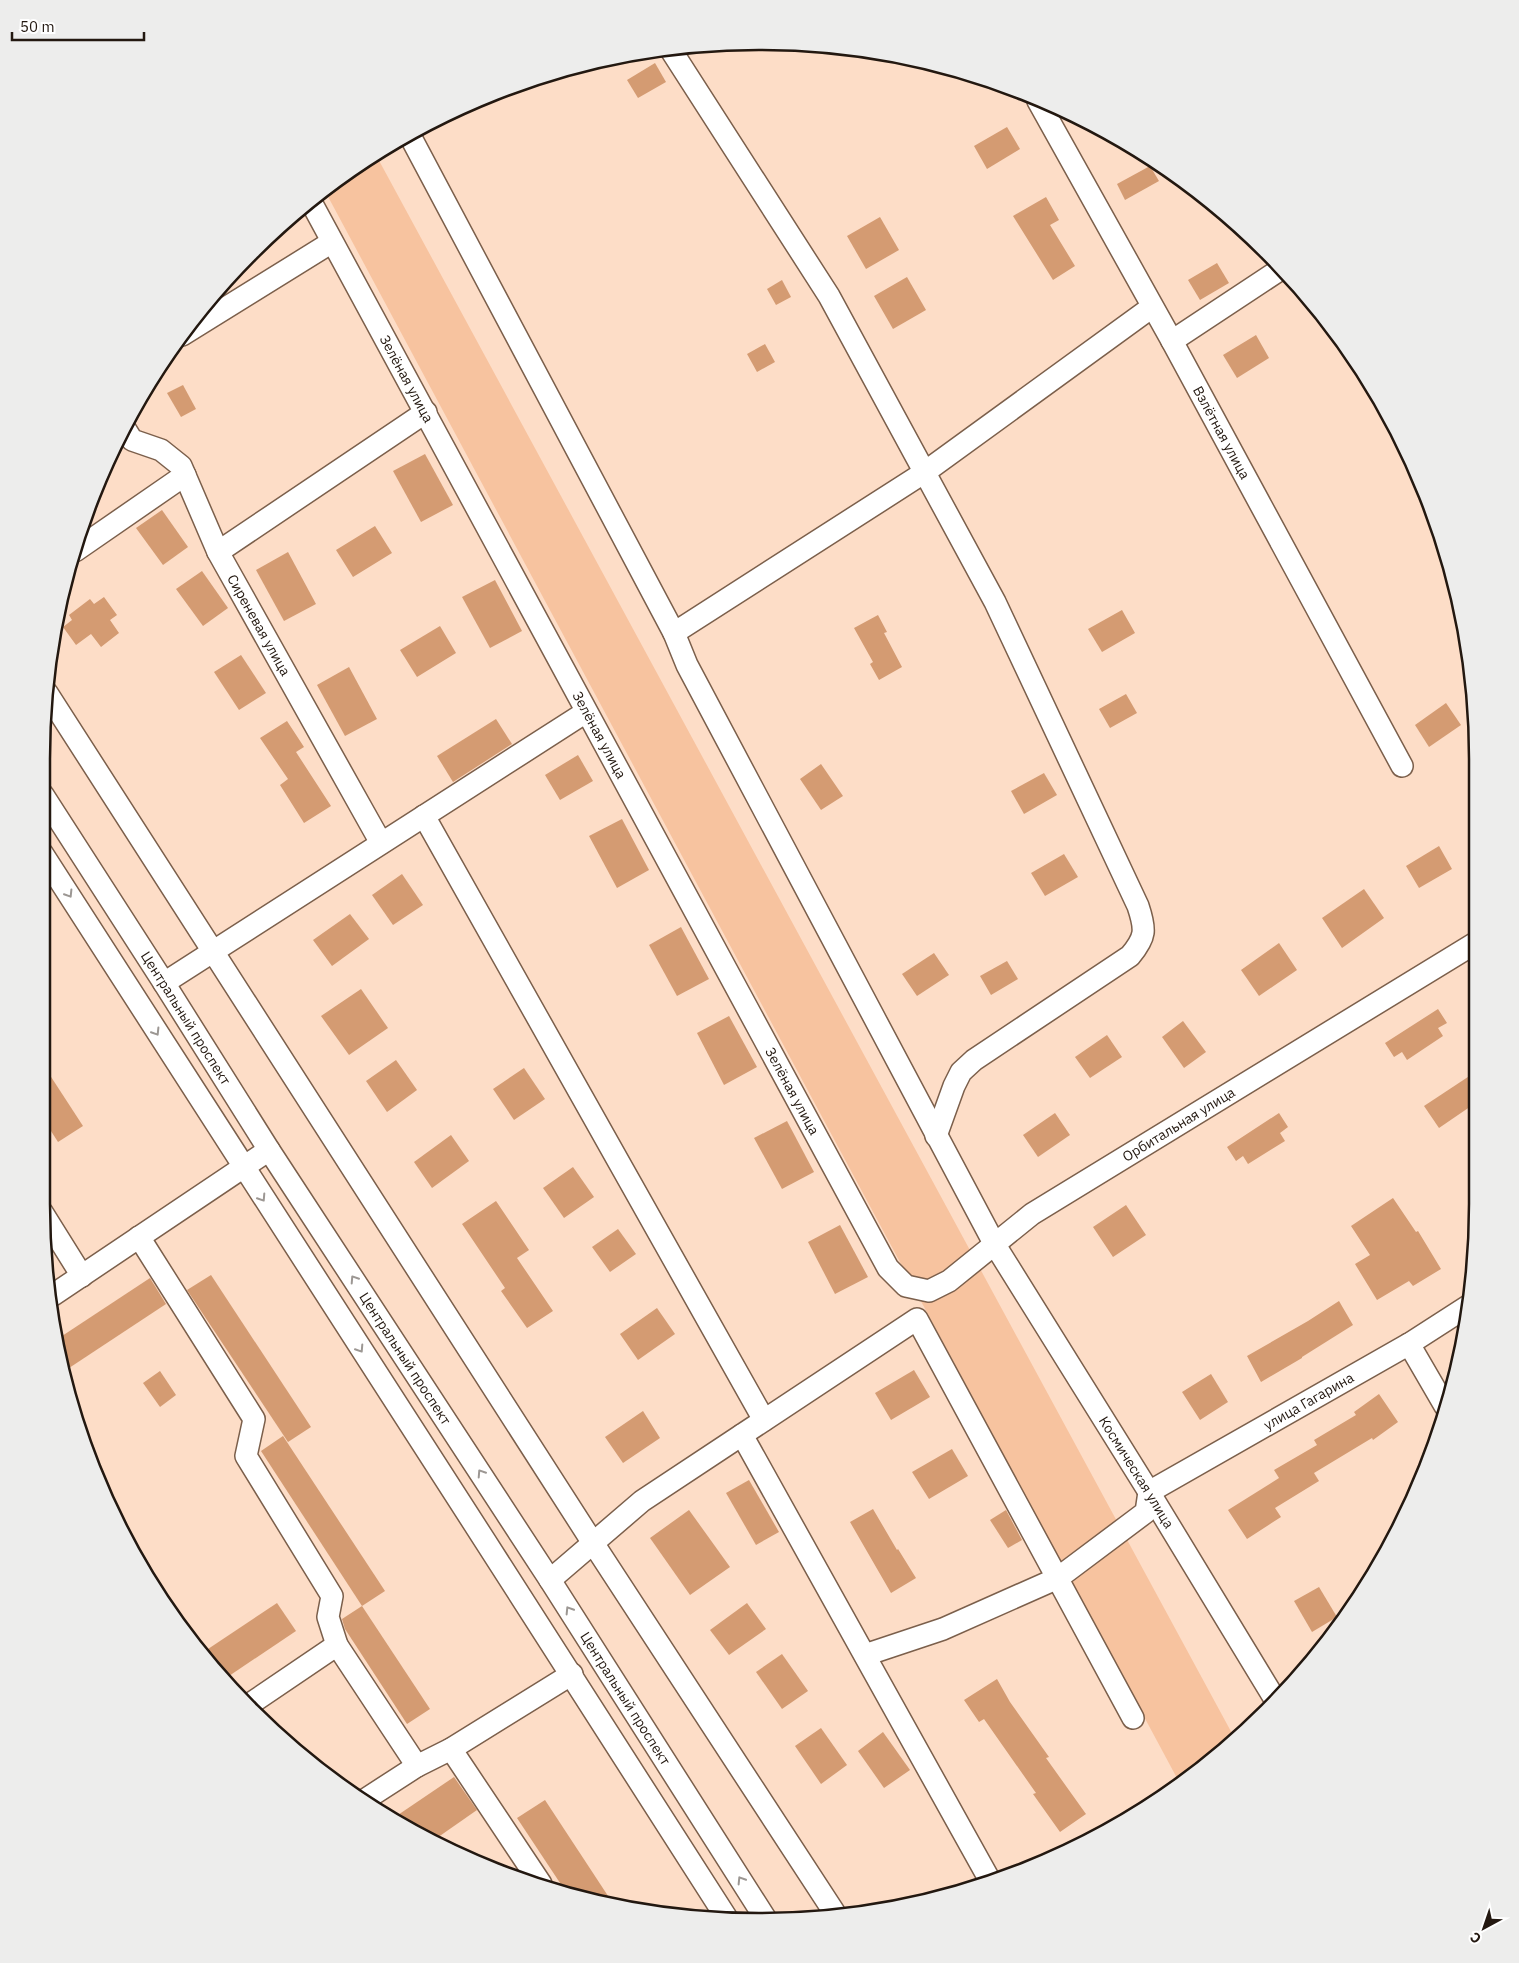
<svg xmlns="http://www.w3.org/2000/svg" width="1519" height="1963" viewBox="0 0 1519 1963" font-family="'IBM Plex Sans',sans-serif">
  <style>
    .green { fill: #f7c39f }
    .building { fill: #d49b72 }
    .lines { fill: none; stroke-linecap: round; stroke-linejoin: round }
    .minor-casing { stroke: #7b5f4b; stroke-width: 24 }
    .minor { stroke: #fff; stroke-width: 21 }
    .oneway { stroke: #9c9793 }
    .labels { text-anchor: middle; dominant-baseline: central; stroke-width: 5; stroke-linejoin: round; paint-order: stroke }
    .street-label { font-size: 14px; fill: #231810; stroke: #fff }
    .rim { fill: none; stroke: #231810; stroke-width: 2.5 }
  </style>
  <rect width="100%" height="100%" fill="#fdddc7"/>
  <path class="green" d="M376 155 1234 1737 1178 1780 325 191Z"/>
  <g class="building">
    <path d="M655 63 666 82 638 98 627 80Z"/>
    <path d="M1007 127 1020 149 987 169 974 146Z"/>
    <path d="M1150 166 1159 181 1125 200 1117 184Z"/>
    <path d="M1046 197 1059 220 1050 225 1075 266 1053 280 1013 216Z"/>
    <path d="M880 217 899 250 866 269 847 236Z"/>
    <path d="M1217 263 1229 283 1200 300 1188 280Z"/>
    <path d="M907 277 926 310 893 329 874 296Z"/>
    <path d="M782 280 791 297 776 305 767 289Z"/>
    <path d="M1256 335 1269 358 1237 378 1223 355Z"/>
    <path d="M765 344 775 362 757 372 747 354Z"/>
    <path d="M183 385 196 409 181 417 167 393Z"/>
    <path d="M425 454 453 505 421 522 393 471Z"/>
    <path d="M162 510 188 547 163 565 136 528Z"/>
    <path d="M375 526 392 553 353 577 336 550Z"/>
    <path d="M288 552 316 604 284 621 256 570Z"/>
    <path d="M202 571 228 608 203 626 176 589Z"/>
    <path d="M495 580 522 631 490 648 462 597Z"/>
    <path d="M104 597 117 615 110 620 119 633 101 647 91 634 76 645 63 627 72 620 69 615 90 599 94 604Z"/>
    <path d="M1122 610 1135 633 1102 652 1088 629Z"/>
    <path d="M878 615 887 632 884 633 902 667 879 680 870 664 873 662 854 628Z"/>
    <path d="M440 626 456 653 417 677 400 650Z"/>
    <path d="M241 655 266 693 239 710 214 672Z"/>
    <path d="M349 667 377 719 345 736 317 685Z"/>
    <path d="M1126 694 1137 713 1110 728 1099 709Z"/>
    <path d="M1446 703 1461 725 1429 747 1415 725Z"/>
    <path d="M496 719 512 744 453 782 437 756Z"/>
    <path d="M287 721 304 747 296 752 331 806 304 823 280 785 288 779 260 738Z"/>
    <path d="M578 755 593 781 560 800 545 775Z"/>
    <path d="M821 764 843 796 821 810 800 779Z"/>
    <path d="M1044 773 1057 795 1024 814 1011 791Z"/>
    <path d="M622 819 649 870 617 888 589 836Z"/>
    <path d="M1439 846 1452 869 1419 888 1406 866Z"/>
    <path d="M1064 854 1078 877 1045 896 1031 873Z"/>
    <path d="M402 874 423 905 393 925 372 895Z"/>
    <path d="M1364 889 1384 918 1342 948 1322 918Z"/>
    <path d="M350 914 369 939 332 966 313 940Z"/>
    <path d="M681 927 709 979 677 996 649 945Z"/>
    <path d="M1279 943 1297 970 1259 996 1241 970Z"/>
    <path d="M934 953 949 975 917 996 902 974Z"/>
    <path d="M1007 961 1018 979 991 995 980 976Z"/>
    <path d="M361 989 388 1028 349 1055 321 1016Z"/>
    <path d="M1438 1009 1447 1023 1438 1028 1443 1036 1407 1060 1402 1052 1394 1057 1385 1043Z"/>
    <path d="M729 1016 757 1067 724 1085 697 1033Z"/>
    <path d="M1183 1021 1206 1052 1184 1068 1162 1037Z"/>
    <path d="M1107 1035 1122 1057 1090 1078 1075 1057Z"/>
    <path d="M396 1060 417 1090 387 1112 366 1081Z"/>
    <path d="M42 1063 83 1126 58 1142 42 1117Z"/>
    <path d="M524 1068 545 1099 514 1120 493 1089Z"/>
    <path d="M1477 1071V1102L1439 1128 1424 1106Z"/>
    <path d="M1055 1113 1070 1135 1038 1157 1023 1135Z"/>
    <path d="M1279 1113 1288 1127 1280 1133 1285 1141 1248 1164 1243 1156 1236 1161 1227 1147Z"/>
    <path d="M787 1121 814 1172 782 1189 754 1138Z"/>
    <path d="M451 1135 469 1161 432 1188 414 1162Z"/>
    <path d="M573 1167 594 1197 564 1218 543 1188Z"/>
    <path d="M1393 1198 1416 1232 1418 1231 1441 1269 1413 1286 1409 1281 1377 1300 1355 1264 1370 1255 1351 1226Z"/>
    <path d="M496 1201 529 1250 517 1258 553 1311 527 1328 501 1291 505 1288 462 1224Z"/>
    <path d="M1126 1205 1146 1235 1113 1257 1093 1227Z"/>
    <path d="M840 1225 868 1277 835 1294 808 1242Z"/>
    <path d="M618 1229 636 1254 610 1272 592 1247Z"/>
    <path d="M211 1275 311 1427 288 1442 187 1290Z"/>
    <path d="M150 1278 166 1304 63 1372 59 1338Z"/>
    <path d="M1339 1301 1353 1325 1302 1357V1358L1261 1382 1247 1356 1308 1321Z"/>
    <path d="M657 1308 675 1334 638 1360 620 1334Z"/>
    <path d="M914 1370 930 1397 891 1420 875 1393Z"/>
    <path d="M160 1371 176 1395 160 1407 143 1383Z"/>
    <path d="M1211 1374 1228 1402 1200 1420 1182 1392Z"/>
    <path d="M1379 1394 1398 1422 1373 1440 1372 1438 1314 1473 1319 1481 1275 1508 1281 1517 1247 1539 1228 1510 1279 1478 1274 1470 1317 1445 1314 1440 1356 1415 1354 1412Z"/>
    <path d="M643 1411 660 1438 623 1463 605 1437Z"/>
    <path d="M283 1436 385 1591 362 1606 261 1451Z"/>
    <path d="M952 1449 968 1476 929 1499 912 1472Z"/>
    <path d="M749 1480 779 1532 756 1545 726 1493Z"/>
    <path d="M873 1509 897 1550 898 1549 916 1578 891 1593 850 1522Z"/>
    <path d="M689 1510 730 1567 690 1595 650 1538Z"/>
    <path d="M1006 1510 1022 1540 1008 1548 990 1520Z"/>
    <path d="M1319 1587 1337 1617 1312 1632 1294 1601Z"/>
    <path d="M277 1603 296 1631 226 1678 205 1651Z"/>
    <path d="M747 1603 766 1629 729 1655 710 1630Z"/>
    <path d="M362 1606 430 1709 407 1724 345 1629 342 1619Z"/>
    <path d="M782 1654 808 1691 782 1709 756 1672Z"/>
    <path d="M997 1679 1010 1702 1049 1757 1046 1758 1086 1814 1060 1832 1033 1794 1036 1793 984 1719 979 1722 964 1700Z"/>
    <path d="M821 1728 847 1765 821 1784 795 1746Z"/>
    <path d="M883 1732 910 1770 884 1788 858 1751Z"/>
    <path d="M454 1777 477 1810 434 1840 401 1826 392 1819Z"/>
    <path d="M545 1800 612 1902 574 1897 568 1895 517 1818Z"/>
  </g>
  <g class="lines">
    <g class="minor-casing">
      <g id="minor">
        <path d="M669 47 829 296 995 602 1138 906C1146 930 1146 937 1130 956L974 1060 961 1072 954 1086 936 1136"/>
        <path id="s1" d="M1038 101 1172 341 1402 766"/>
        <path id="s2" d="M409 134 674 633 687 665 995 1245 1149 1492 1276 1701"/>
        <path id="s3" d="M311 202 888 1268 906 1286 929 1291 949 1281 1032 1214 1477 942"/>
        <path d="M182 335 332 242"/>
        <path d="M1172 341 1281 269"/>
        <path id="s4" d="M124 427 132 440 161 450 181 466 218 552 381 843"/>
        <path d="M75 551 185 475"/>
        <path d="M218 552 426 412"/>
        <path d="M674 633 925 472 1152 307"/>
        <path d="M47 693 593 1543 834 1912"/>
        <path id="s5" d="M43 795 164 983 269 1150 550 1580 767 1921"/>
        <path d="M424 816 764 1420"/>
        <path d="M42 853C269 1209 500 1561 726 1917"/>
        <path d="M164 983 586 712"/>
        <path d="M42 1212 82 1276"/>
        <path d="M139 1237 254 1419 246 1456 332 1596 328 1617 337 1645 417 1766 451 1749 572 1674"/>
        <path d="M53 1295 269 1150"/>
        <path d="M1409 1344 1445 1406"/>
        <path d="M742 1435 988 1877"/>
        <path d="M550 1580 642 1501 917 1319 1133 1718"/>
        <path id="s6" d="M865 1655 943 1629 1058 1578 1146 1512 1149 1492 1409 1344 1468 1306"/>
        <path d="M247 1706 337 1645"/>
        <path d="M451 1749 541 1884"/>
        <path d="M366 1799 417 1766"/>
      </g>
    </g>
    <use href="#minor" class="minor"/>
  </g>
  <defs><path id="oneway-chevron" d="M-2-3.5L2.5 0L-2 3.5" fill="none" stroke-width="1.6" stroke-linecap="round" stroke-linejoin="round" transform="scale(1.25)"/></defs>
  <g class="oneway">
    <use href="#oneway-chevron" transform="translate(69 894) rotate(58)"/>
    <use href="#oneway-chevron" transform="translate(156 1032) rotate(58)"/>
    <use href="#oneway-chevron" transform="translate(262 1198) rotate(57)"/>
    <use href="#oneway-chevron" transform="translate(354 1279) rotate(-123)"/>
    <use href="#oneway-chevron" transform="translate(360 1349) rotate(57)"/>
    <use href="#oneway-chevron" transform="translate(481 1473) rotate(-123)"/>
    <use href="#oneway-chevron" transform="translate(569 1610) rotate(-122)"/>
    <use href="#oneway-chevron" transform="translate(741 1880) rotate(-122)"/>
  </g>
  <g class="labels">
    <g class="street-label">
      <text stroke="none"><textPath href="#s3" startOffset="201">Зелёная улица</textPath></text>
      <text stroke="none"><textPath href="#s1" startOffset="379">Взлётная улица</textPath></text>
      <text stroke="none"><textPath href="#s4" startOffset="249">Сиреневая улица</textPath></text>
      <text stroke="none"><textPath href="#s3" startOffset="606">Зелёная улица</textPath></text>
      <text stroke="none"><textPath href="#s5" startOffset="265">Центральный проспект</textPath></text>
      <text stroke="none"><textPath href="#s3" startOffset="1011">Зелёная улица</textPath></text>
      <text stroke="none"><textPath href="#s3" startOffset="1562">Орбитальная улица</textPath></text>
      <text stroke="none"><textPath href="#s5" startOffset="670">Центральный проспект</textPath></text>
      <text stroke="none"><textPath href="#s6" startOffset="522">улица Гагарина</textPath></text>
      <text stroke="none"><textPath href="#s2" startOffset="1524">Космическая улица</textPath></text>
      <text stroke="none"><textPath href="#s5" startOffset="1075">Центральный проспект</textPath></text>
    </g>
  </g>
  <path d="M0 0H1519V1963H0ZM759 50H760A709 709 0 0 1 1469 759V1204A709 709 0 0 1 760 1913H759A709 709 0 0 1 50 1204V759A709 709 0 0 1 759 50Z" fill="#ededec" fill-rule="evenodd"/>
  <path class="rim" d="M759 50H760A709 709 0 0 1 1469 759V1204A709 709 0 0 1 760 1913H759A709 709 0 0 1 50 1204V759A709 709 0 0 1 759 50Z"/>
  <g transform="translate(1484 1928) rotate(220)" stroke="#ffffff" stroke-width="4" paint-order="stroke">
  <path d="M0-4L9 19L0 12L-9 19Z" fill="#231810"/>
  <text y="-8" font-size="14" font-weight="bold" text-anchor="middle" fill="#231810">С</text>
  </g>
  <path d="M12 32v8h132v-8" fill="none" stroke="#231810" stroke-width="2.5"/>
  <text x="20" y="32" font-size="15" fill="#231810" stroke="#ffffff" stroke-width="4" paint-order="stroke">50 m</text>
</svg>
